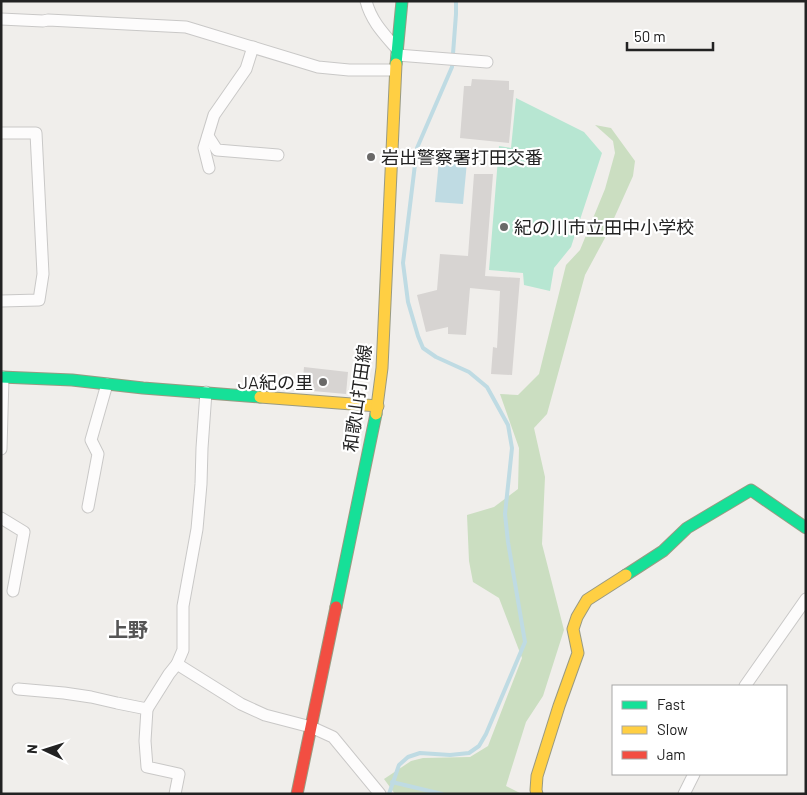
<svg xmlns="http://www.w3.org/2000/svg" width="807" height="795" viewBox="0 0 807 795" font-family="Barlow,'Noto Sans JP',sans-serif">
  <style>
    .forest { fill: #cbdec1 }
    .pitch { fill: #b7e6d2 }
    .water { fill: #bfdbe3 }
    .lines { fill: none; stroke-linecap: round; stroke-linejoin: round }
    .stream { stroke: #bfdbe3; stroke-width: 4 }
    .building { fill: #d7d4d2 }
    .street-casing { stroke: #c9c8c7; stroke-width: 13 }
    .fast-casing { stroke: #999a82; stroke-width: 13 }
    .slow-casing { stroke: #999a82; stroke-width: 13 }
    .jam-casing { stroke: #999a82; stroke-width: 13 }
    .street { stroke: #fdfcfc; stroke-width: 11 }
    .fast { stroke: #16e098; stroke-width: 11 }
    .slow { stroke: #ffcf43; stroke-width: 11 }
    .jam { stroke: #f24e42; stroke-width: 11 }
    .poi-dot { fill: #6a6968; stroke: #fff; stroke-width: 2 }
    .labels { text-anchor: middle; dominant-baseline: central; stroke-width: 4.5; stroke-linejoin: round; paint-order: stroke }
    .poi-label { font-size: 18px; fill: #222; stroke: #fff; text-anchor: start }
    .street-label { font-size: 18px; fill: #222; stroke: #fff }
    .quarter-label { font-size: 20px; font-weight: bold; fill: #555; stroke: #fff }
  </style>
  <rect width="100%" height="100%" fill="#f0eeeb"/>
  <path class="forest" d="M595 125 611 128 635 161 633 176 620 205 606 236 585 275 547 414 534 428 545 477 542 544 564 630 543 696 526 722 506 786 522 794H395L384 779 411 761 423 758 470 757 488 746 522 658 499 598 473 582 469 561 467 515 494 507 518 489 519 448 500 394 518 395 539 374 566 265 580 250 605 189 615 153 613 141Z"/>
  <path class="pitch" d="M516 98 584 132 602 153 571 247 554 268 550 291 524 285 523 273 489 270 499 146 511 148Z"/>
  <path class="water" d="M439 160 467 162 463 204 435 202Z"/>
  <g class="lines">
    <g class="stream">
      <path d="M392 782 442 794"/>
      <path d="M389 794 399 765 408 757 420 753 450 755 469 753 479 746 486 734 525 642 508 542 505 514 512 448 508 425 487 387 469 372 436 357 423 348 418 336 408 302 403 263 417 148 452 67 456 14V1"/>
    </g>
  </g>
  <g class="building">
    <path d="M472 79 509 81V90H514L509 143 460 138 464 86H471Z"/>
    <path d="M474 174H493L485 276 520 278 512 375 491 374 493 347 497 348 500 291 470 288 466 335 448 334V327L426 332 417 295 437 290 440 254 468 256Z"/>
    <path d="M304 367 348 372 346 394 302 390Z"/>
  </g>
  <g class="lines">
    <g class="street-casing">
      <g id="street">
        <path d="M366 1C371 21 384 34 397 49"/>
        <path d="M1 19 43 21 48 20 186 27 318 67 349 70H395"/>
        <path d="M397 55 487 62"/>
        <path d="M1 133H36L43 274 39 300 1 301"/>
        <path d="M208 136 217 150 278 155"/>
        <path d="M209 168 204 148 214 115 246 69 253 47"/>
        <path d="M1 449 3 377"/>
        <path d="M88 507 98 454 91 440 107 384"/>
        <path d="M1 518 24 532 13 591"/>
        <path d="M177 664 241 704 265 715 311 727 333 737 380 794"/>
        <path d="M745 686 806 599"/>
        <path d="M18 689 64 693 91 697 117 703 147 709 169 674 177 664 183 650V606L197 529 201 484 202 448 206 392"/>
        <path d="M147 709 145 741 147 767 179 774 175 794"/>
        <path d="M684 794 694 774"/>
      </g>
    </g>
    <g class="fast-casing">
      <g id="fast">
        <path d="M396 64 402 1"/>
        <path d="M1 377 72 380 143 388 260 397"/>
        <path d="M626 575 663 551 687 528 751 490 806 528"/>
        <path d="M336 607 376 414"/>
      </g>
    </g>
    <g class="slow-casing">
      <g id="slow">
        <path d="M260 397 378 406"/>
        <path d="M376 414 382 368 396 64"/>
        <path d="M537 794 536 790 537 776 559 706 578 653 573 629 577 617 587 600 626 575"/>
      </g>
    </g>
    <g class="jam-casing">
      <path id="jam" d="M297 794 336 607"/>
    </g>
    <use href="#street" class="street"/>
    <use href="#fast" class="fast"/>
    <use href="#slow" class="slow"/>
    <use href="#jam" class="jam"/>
  </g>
  <g class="poi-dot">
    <circle cx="371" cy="157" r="5"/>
    <circle cx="504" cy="227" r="5"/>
    <circle cx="323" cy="382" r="5"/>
  </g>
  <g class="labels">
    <g class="poi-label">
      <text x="381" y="157">岩出警察署打田交番</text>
      <text x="514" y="227">紀の川市立田中小学校</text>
      <text x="313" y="382" text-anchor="end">JA紀の里</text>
    </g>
    <g class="street-label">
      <text transform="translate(357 398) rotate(-82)">和歌山打田線</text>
    </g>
    <g class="quarter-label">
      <text x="128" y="629">上野</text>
    </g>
  </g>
  <rect width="807" height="795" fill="none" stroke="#222222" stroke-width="5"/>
  <rect x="612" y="685" width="175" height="90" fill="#ffffff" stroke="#a7a7a7"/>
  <rect x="622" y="701" width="25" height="8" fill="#16e098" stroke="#a7a7a7"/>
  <text x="657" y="710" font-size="15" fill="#222222">Fast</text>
  <rect x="622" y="726" width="25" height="8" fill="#ffcf43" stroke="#a7a7a7"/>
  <text x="657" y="735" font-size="15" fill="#222222">Slow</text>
  <rect x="622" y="751" width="25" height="8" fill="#f24e42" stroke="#a7a7a7"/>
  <text x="657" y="760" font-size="15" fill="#222222">Jam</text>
  <g transform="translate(45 750) rotate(274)" stroke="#ffffff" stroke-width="4" paint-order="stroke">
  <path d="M0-4L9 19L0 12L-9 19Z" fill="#222222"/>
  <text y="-8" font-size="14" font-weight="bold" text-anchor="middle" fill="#222222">N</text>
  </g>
  <path d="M627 42v8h86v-8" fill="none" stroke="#222222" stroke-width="2.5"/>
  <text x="634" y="42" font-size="15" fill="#222222" stroke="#ffffff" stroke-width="4" paint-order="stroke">50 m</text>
</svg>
